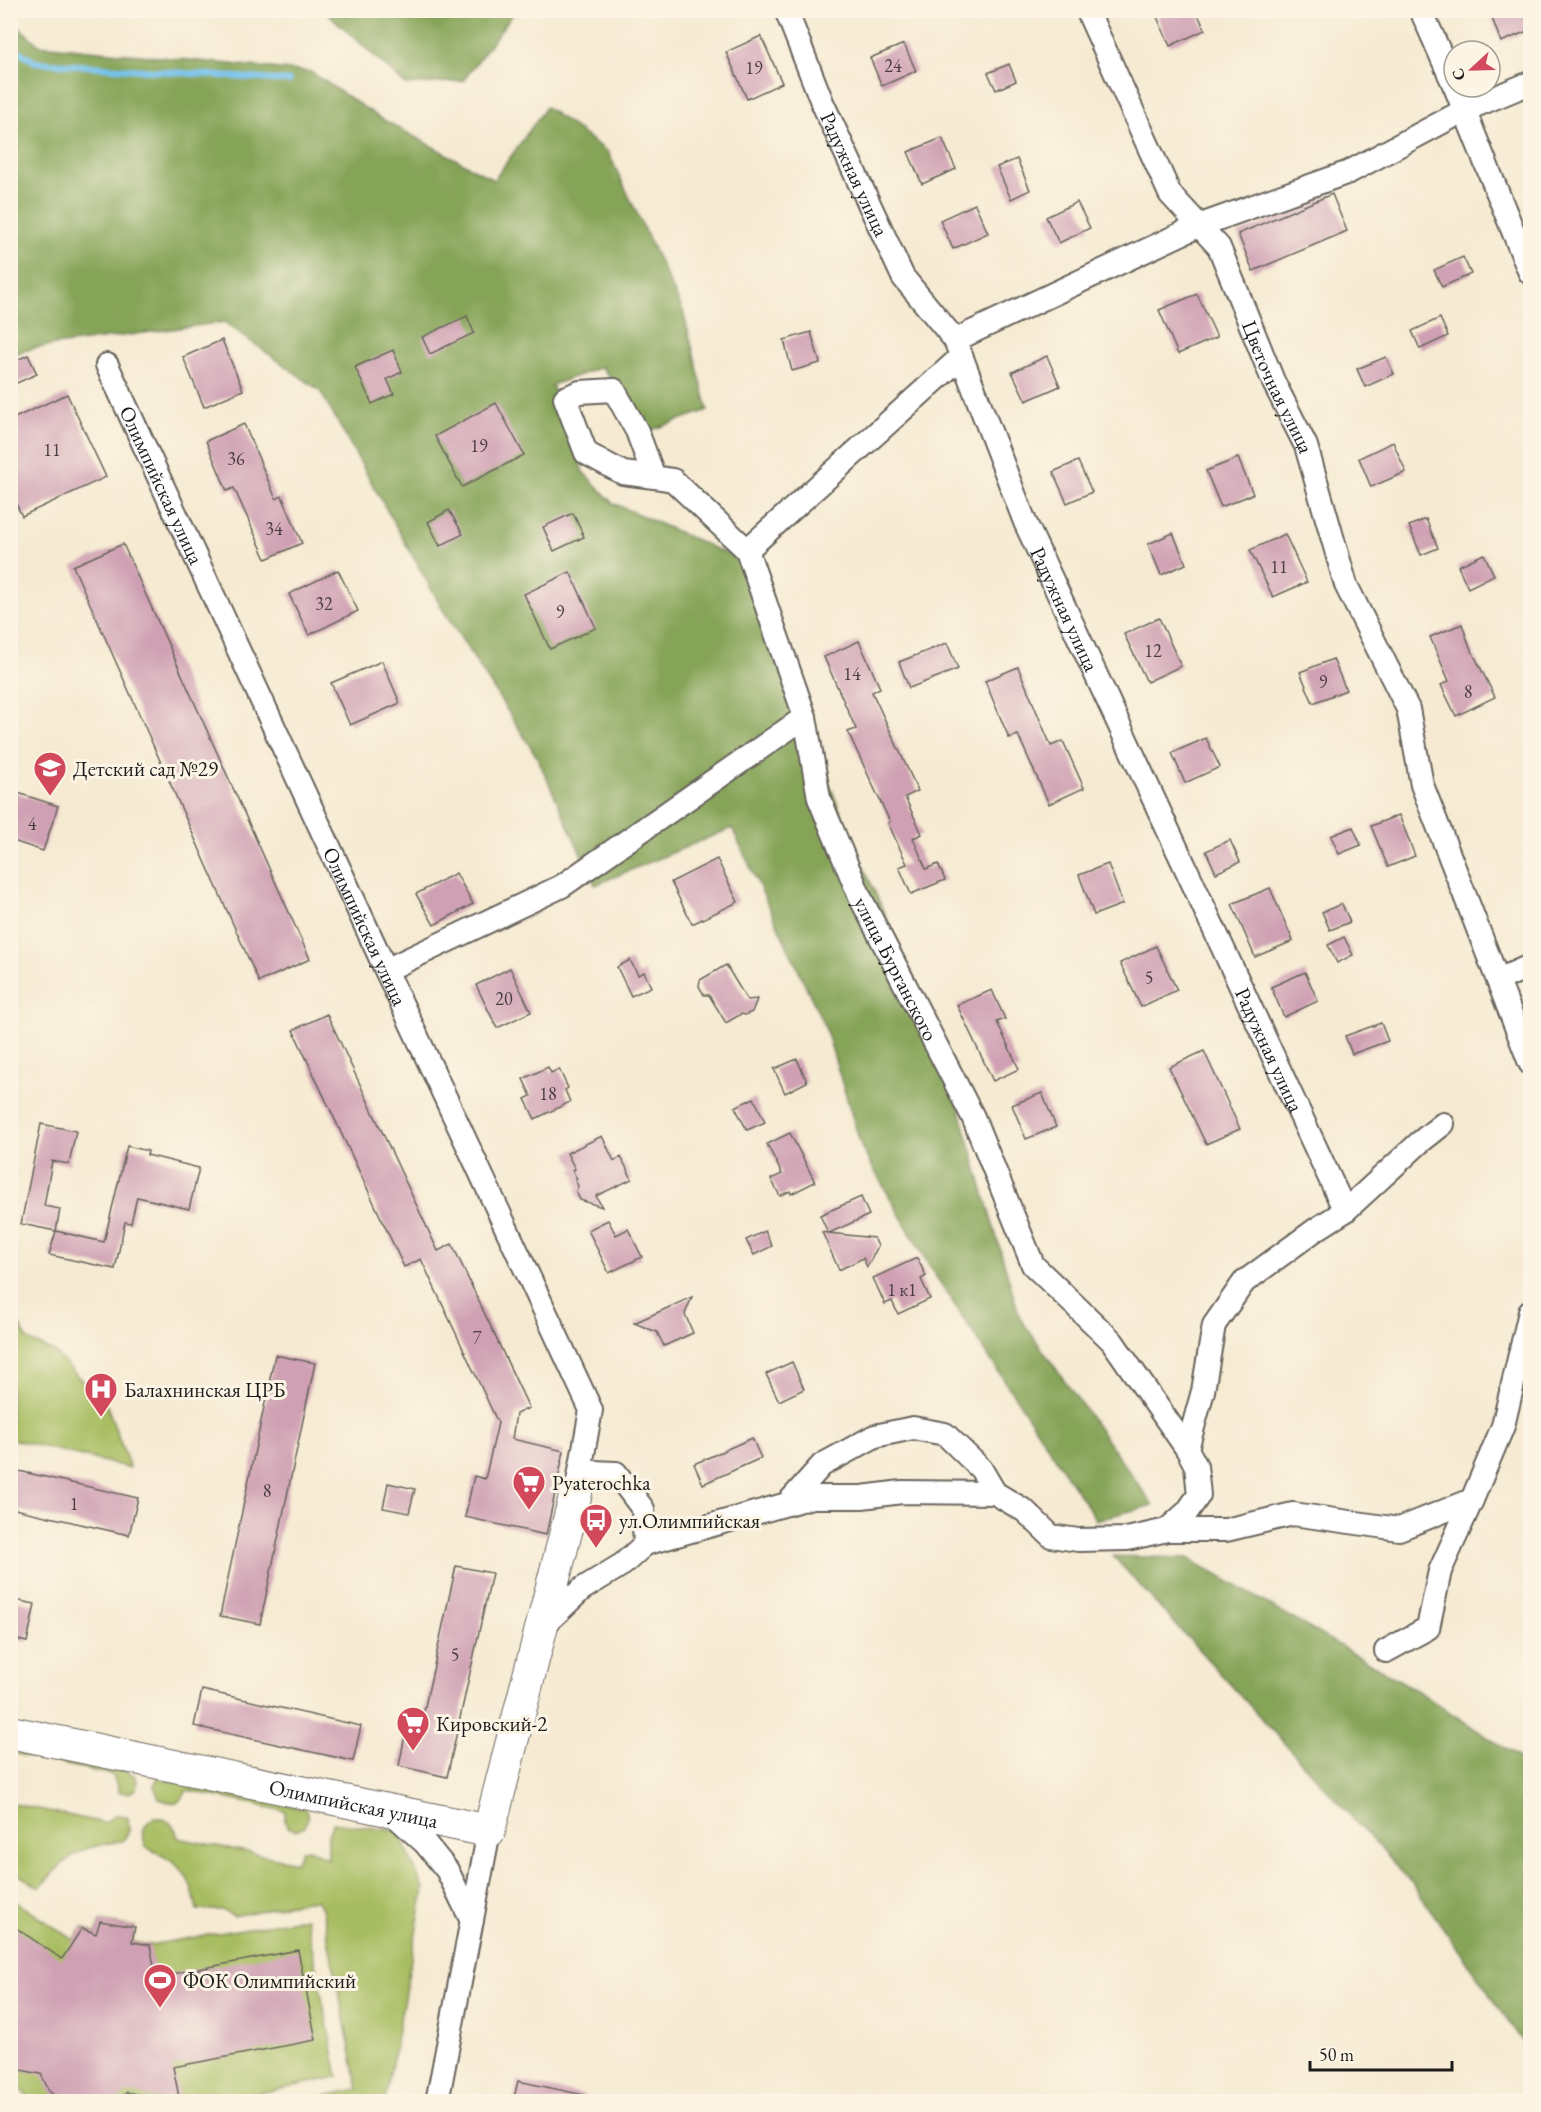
<svg xmlns="http://www.w3.org/2000/svg" width="1541" height="2112" viewBox="0 0 1541 2112" font-family="'EB Garamond',serif">
  <style>
    .green { fill: #a8bd62; stroke: #626c3f; stroke-width: 1.5 }
    .forest { fill: #86a458; stroke: #51603a; stroke-width: 1.5 }
    .lines { fill: none; stroke-linecap: round; stroke-linejoin: round }
    .stream { stroke: #73c1ed; stroke-width: 6 }
    .building { fill: #cfa0b3 }
    .street-casing { stroke: #68645c; stroke-width: 26 }
    .secondary-casing { stroke: #68645c; stroke-width: 34 }
    .street { stroke: #fff; stroke-width: 22 }
    .secondary { stroke: #fff; stroke-width: 32 }
    .labels { text-anchor: middle; dominant-baseline: central; stroke-width: 6; stroke-linejoin: round; paint-order: stroke }
    .number-label { font-size: 18px; fill: #493d42 }
    .street-label { font-size: 21px; fill: #1c1c1c; stroke: #fcf5e5 }
    .poi-label { font-size: 21px; fill: #1c1c1c; stroke: #fcf5e5; text-anchor: start }
  </style>
  <rect width="100%" height="100%" fill="#fcf5e5"/>
  <filter id="ink" filterUnits="userSpaceOnUse"><feTurbulence type="fractalNoise" baseFrequency=".0167" numOctaves="2"/><feDisplacementMap in="SourceGraphic" scale="12" xChannelSelector="R" yChannelSelector="G"/><feConvolveMatrix kernelMatrix="1 2 1 2 8 2 1 2 1" color-interpolation-filters="sRGB"/></filter>
  <filter id="wash" filterUnits="userSpaceOnUse"><feTurbulence type="fractalNoise" baseFrequency=".008" numOctaves="4" result="noise"/><feDisplacementMap in="SourceGraphic" scale="24" xChannelSelector="R" yChannelSelector="G"/><feGaussianBlur stdDeviation="1.35" result="paint"/><feColorMatrix in="noise" values="0 0 0 0 0 0 0 0 0 0 0 0 0 0 0 0 0 1.4 0 .05"/><feComposite in="paint" operator="in"/></filter>
  <g filter="url(#wash)">
    <rect width="100%" height="100%" fill="#f6ead2"/>
    <g class="green">
      <path d="M10 1310 28 1340 54 1352 107 1406 130 1468 11 1439Z"/>
      <path d="M11 1747 125 1771 135 1776 137 1781 136 1789 129 1793 119 1792 113 1775 11 1753Z"/>
      <path d="M158 1778 306 1809 308 1818 305 1826 296 1830 287 1827 285 1821V1811L187 1790C180 1806 174 1804 159 1799L154 1786Z"/>
      <path d="M10 1803 105 1823C113 1816 118 1812 128 1818L129 1831 123 1841C76 1847 70 1855 39 1888L11 1869Z"/>
      <path d="M153 1818C168 1818 175 1824 178 1838L296 1862 302 1850 309 1849 328 1859V1835L333 1823 398 1831 424 1889 385 2101H298L358 2089 322 1908 317 1901H305L234 1916 222 1910H197C190 1871 180 1864 146 1847 142 1835 141 1826 153 1818Z"/>
      <path d="M10 1898 74 1940 82 1928 96 1934 100 1921 135 1927 132 1942 150 1945 306 1918 338 2077 223 2101H31L20 2089 11 2082Z"/>
    </g>
    <g class="forest">
      <path d="M325 11H515L463 81 406 85Z"/>
      <path d="M10 19 39 45 311 72 380 118 494 180 546 107 608 152 683 311 708 410 649 431 602 367 552 385 583 472 613 503 739 559 853 843 916 984 957 1100 1020 1318 1153 1505 1096 1520 931 1269 862 1149 825 1027 732 828 595 885 537 757 443 610 320 391 224 322 34 348 11 355Z"/>
      <path d="M1113 1556 1188 1558 1413 1688 1530 1765V2052L1411 1882Z"/>
    </g>
    <g class="lines">
      <path class="stream" d="M10 45 35 62 289 81"/>
    </g>
    <g id="blocks">
      <g class="building">
        <path d="M1171 10H1196L1205 30 1170 46 1157 17Z"/>
        <path d="M1489 10H1523L1530 30 1501 42Z"/>
        <path d="M761 36 782 83 747 99 726 52Z"/>
        <path d="M904 44 916 71 882 86 870 58Z"/>
        <path d="M1009 64 1016 81 996 90 988 73Z"/>
        <path d="M942 138 956 169 922 184 908 152Z"/>
        <path d="M1017 159 1030 190 1011 199 997 167Z"/>
        <path d="M1332 194 1347 231 1253 271 1238 234Z"/>
        <path d="M1077 202 1090 228 1059 243 1046 217Z"/>
        <path d="M975 204 988 233 953 249 940 220Z"/>
        <path d="M1463 257 1471 274 1442 287 1434 270Z"/>
        <path d="M1197 294 1217 337 1178 354 1159 310Z"/>
        <path d="M467 316 474 333 430 354 422 337Z"/>
        <path d="M1440 318 1448 336 1420 349 1412 331Z"/>
        <path d="M811 332 820 363 792 371 784 340Z"/>
        <path d="M222 340 243 390 204 407 183 357Z"/>
        <path d="M393 350 402 372 387 379 394 394 372 404 355 367Z"/>
        <path d="M28 355 37 374 10 386V363Z"/>
        <path d="M1047 356 1060 386 1026 401 1012 372Z"/>
        <path d="M1386 357 1394 374 1365 387 1357 369Z"/>
        <path d="M67 394 106 477 22 516 10 491V420Z"/>
        <path d="M496 403 524 455 462 487 435 436Z"/>
        <path d="M244 424 276 499 282 496 302 543 266 559 234 488 227 491 206 441Z"/>
        <path d="M1393 442 1406 472 1371 487 1359 458Z"/>
        <path d="M1238 458 1253 494 1221 507 1206 471Z"/>
        <path d="M1078 461 1092 492 1067 503 1053 472Z"/>
        <path d="M449 510 463 534 440 546 428 522Z"/>
        <path d="M573 513 584 537 554 551 543 527Z"/>
        <path d="M1426 519 1438 548 1421 555 1409 526Z"/>
        <path d="M1173 533 1186 564 1161 575 1148 544Z"/>
        <path d="M1285 534 1307 582 1273 597 1250 550Z"/>
        <path d="M123 544 310 959 259 982 73 566Z"/>
        <path d="M1484 554 1494 575 1468 588 1458 566Z"/>
        <path d="M338 570 358 611 309 635 289 594Z"/>
        <path d="M570 572 596 628 550 649 524 594Z"/>
        <path d="M1159 618 1181 666 1147 682 1124 634Z"/>
        <path d="M1462 624 1469 645 1495 697 1456 716 1441 685 1449 681 1430 637Z"/>
        <path d="M859 641 880 688 872 692 918 791 905 797 922 834 913 838 926 869 938 864 945 880 911 894 899 867 907 864 888 823 890 822 848 732 856 729 824 657Z"/>
        <path d="M947 643 958 669 909 688 899 662Z"/>
        <path d="M1333 659 1346 690 1313 703 1300 672Z"/>
        <path d="M382 661 400 703 350 725 331 683Z"/>
        <path d="M1018 667 1051 746 1063 741 1084 788 1049 804 1018 735 1009 738 985 681Z"/>
        <path d="M1206 738 1220 767 1185 783 1172 753Z"/>
        <path d="M15 792 58 806 43 851 10 840V806Z"/>
        <path d="M1399 815 1415 856 1388 867 1371 826Z"/>
        <path d="M1353 827 1361 845 1339 854 1331 836Z"/>
        <path d="M1230 840 1240 862 1216 873 1206 851Z"/>
        <path d="M717 859 738 902 692 924 671 882Z"/>
        <path d="M1108 864 1123 904 1094 915 1079 875Z"/>
        <path d="M456 873 473 904 434 925 416 894Z"/>
        <path d="M1270 888 1293 941 1255 957 1232 904Z"/>
        <path d="M1342 904 1350 922 1330 930 1322 912Z"/>
        <path d="M1344 937 1353 955 1337 963 1328 945Z"/>
        <path d="M1156 946 1177 990 1141 1007 1120 963Z"/>
        <path d="M630 960 638 975 644 972 651 987 631 996 617 967Z"/>
        <path d="M726 965 747 1000 757 999 752 1012 745 1015 741 1014 726 1023 709 995H704L699 986 700 980Z"/>
        <path d="M510 968 531 1012 497 1028 476 985Z"/>
        <path d="M1305 972 1318 1001 1284 1017 1271 987Z"/>
        <path d="M992 990 1005 1019 997 1022 1019 1069 993 1081 957 1005Z"/>
        <path d="M327 1014 438 1251 452 1244 529 1408 516 1414 512 1439 564 1451 546 1535 465 1517 474 1476 485 1479 498 1423 421 1259 404 1267 293 1030Z"/>
        <path d="M1381 1023 1388 1041 1352 1054 1345 1036Z"/>
        <path d="M1204 1051 1240 1129 1206 1144 1169 1067Z"/>
        <path d="M797 1059 807 1082 785 1093 774 1069Z"/>
        <path d="M548 1067 551 1073 559 1069 568 1088 565 1090 570 1102 535 1119 525 1099 531 1096 523 1079Z"/>
        <path d="M1042 1093 1056 1127 1026 1139 1012 1105Z"/>
        <path d="M754 1098 765 1122 747 1130 735 1107Z"/>
        <path d="M41 1124 76 1131 69 1164 52 1161 44 1206 60 1209 56 1231 21 1224Z"/>
        <path d="M790 1133 815 1182 791 1194 790 1191 780 1196 771 1179 782 1174 767 1144Z"/>
        <path d="M602 1136 614 1161 621 1157 632 1179 596 1196 602 1207 580 1200 576 1191 578 1186 575 1180 577 1179 572 1170 575 1169 567 1153Z"/>
        <path d="M127 1146 148 1151 147 1155 199 1168 189 1209 137 1197 131 1223 125 1222 115 1269 49 1255 56 1231 104 1242Z"/>
        <path d="M861 1197 869 1215 829 1233 874 1238 878 1246 867 1267 863 1258 839 1270 822 1232 828 1233 820 1215Z"/>
        <path d="M608 1220 616 1235 628 1229 642 1257 609 1273 588 1230Z"/>
        <path d="M765 1231 772 1246 754 1255 746 1240Z"/>
        <path d="M917 1258 926 1276 921 1279 930 1299 898 1314 892 1301 885 1304 873 1278Z"/>
        <path d="M692 1297 685 1314 693 1333 664 1346 657 1332 634 1323Z"/>
        <path d="M275 1355 315 1363 260 1624 220 1616Z"/>
        <path d="M792 1362 804 1389 779 1401 766 1374Z"/>
        <path d="M752 1438 761 1458 703 1484 694 1464Z"/>
        <path d="M10 1469 138 1498 129 1535 10 1508Z"/>
        <path d="M388 1483 415 1489 409 1513 383 1508Z"/>
        <path d="M456 1566 492 1573 447 1777 399 1766 405 1735 418 1738Z"/>
        <path d="M10 1599 35 1604 27 1642 10 1638Z"/>
        <path d="M202 1690 361 1726 353 1761 194 1726Z"/>
        <path d="M100 1921 135 1927 132 1942 150 1945 156 1977 298 1950 316 2040 173 2067 180 2102H170L127 2092 116 2102H61L49 2091 41 2074 10 2068V1924L62 1959 82 1928 96 1934Z"/>
        <path d="M518 2081 584 2095 583 2102H513Z"/>
      </g>
    </g>
  </g>
  <g filter="url(#ink)">
    <use href="#blocks" fill-opacity="0" stroke="#68645c" stroke-width="1.5"/>
    <g class="lines">
      <g class="street-casing">
        <g id="street">
          <path id="s1" d="M786 10 822 102 903 277 955 340 1025 522 1345 1211"/>
          <path id="s2" d="M1087 10 1170 194 1219 247 1274 383 1306 446 1346 585 1408 709 1422 785 1530 1063"/>
          <path d="M1421 10 1454 85"/>
          <path d="M1455 87 1530 273"/>
          <path d="M955 340 1198 226 1349 172 1465 110 1530 83"/>
          <path id="s3" d="M107 365 386 970 591 1410 576 1493"/>
          <path id="s4" d="M654 477 623 473 586 453 565 398 580 392 614 390 637 431 654 477 673 480 747 550 805 717 819 798 860 897 973 1117 1033 1265 1112 1341 1187 1449"/>
          <path d="M747 550 961 357"/>
          <path d="M386 970 562 886 805 717"/>
          <path d="M1498 980 1530 966"/>
          <path d="M787 1504 822 1465 875 1436 913 1428 945 1434 981 1469 995 1493"/>
          <path d="M1167 1530H1226L1293 1514 1399 1529 1472 1500 1503 1426 1530 1312"/>
          <path d="M645 1544 812 1497H862L902 1492 995 1493 1025 1511 1051 1536 1078 1540 1127 1539 1167 1530 1187 1512 1199 1495 1196 1466 1187 1449 1203 1391 1214 1325 1244 1282 1315 1230 1345 1211 1419 1143 1443 1124"/>
          <path d="M542 1627 582 1589 623 1564 645 1544 643 1509 616 1473 593 1472 576 1493"/>
          <path d="M1386 1651 1428 1628 1440 1571 1472 1500"/>
          <path d="M391 1812 425 1843 447 1870 472 1921"/>
          <path d="M437 2102 489 1831"/>
        </g>
      </g>
      <g class="secondary-casing">
        <g id="secondary">
          <path id="s5" d="M10 1732 489 1831 576 1493"/>
        </g>
      </g>
      <use href="#street" class="street"/>
      <use href="#secondary" class="secondary"/>
    </g>
  </g>
  <defs>
    <g id="school-pin" transform="scale(1.725)"><path d="M0 17L-7.5 6A9.5 9.5 0 1 1 7.5 6Z" fill="#d1495b" stroke="#fcf5e5"/><path d="M0-5L7-2L0 1L-7-2ZM-4 1L0 2.5L4 1V4Q0 6-4 4Z" fill="#fff"/></g>
    <g id="hospital-pin" transform="scale(1.725)"><path d="M0 17L-7.5 6A9.5 9.5 0 1 1 7.5 6Z" fill="#d1495b" stroke="#fcf5e5"/><path d="M-5-5h3v3.5h4V-5h3V5h-3V1.5h-4V5h-3Z" fill="#fff"/></g>
    <g id="supermarket-pin" transform="scale(1.725)"><path d="M0 17L-7.5 6A9.5 9.5 0 1 1 7.5 6Z" fill="#d1495b" stroke="#fcf5e5"/><path d="M-6-5.5h2.5l.6 2H6L4.5 2H-2.5L-4.4-4H-6ZM-1.5 3.2a1.3 1.3 0 1 0 .1 0ZM3 3.2a1.3 1.3 0 1 0 .1 0Z" fill="#fff"/></g>
    <g id="bus-pin" transform="scale(1.725)"><path d="M0 17L-7.5 6A9.5 9.5 0 1 1 7.5 6Z" fill="#d1495b" stroke="#fcf5e5"/><path d="M-5-6H5V4H4V6H2V4H-2V6H-4V4H-5ZM-3.5-4V0h7V-4ZM-3.5 1.2v1.5H-2V1.2ZM2 1.2v1.5H3.5V1.2Z" fill="#fff"/></g>
    <g id="stadium-pin" transform="scale(1.725)"><path d="M0 17L-7.5 6A9.5 9.5 0 1 1 7.5 6Z" fill="#d1495b" stroke="#fcf5e5"/><path d="M0-5a6.5 5 0 1 0 0 10a6.5 5 0 1 0 0-10ZM-3.5-1.8h7v3.6h-7Z" fill="#fff"/></g>
  </defs>
  <g fill-rule="evenodd">
    <use href="#school-pin" x="50" y="768"/>
    <use href="#hospital-pin" x="101" y="1389"/>
    <use href="#supermarket-pin" x="529" y="1482"/>
    <use href="#bus-pin" x="596" y="1520"/>
    <use href="#supermarket-pin" x="413" y="1723"/>
    <use href="#stadium-pin" x="160" y="1980"/>
  </g>
  <g class="labels">
    <g class="number-label">
      <text x="893" y="65">24</text>
      <text x="754" y="67">19</text>
      <text x="479" y="445">19</text>
      <text x="52" y="449">11</text>
      <text x="236" y="458">36</text>
      <text x="274" y="528">34</text>
      <text x="1279" y="566">11</text>
      <text x="324" y="603">32</text>
      <text x="560" y="611">9</text>
      <text x="1153" y="650">12</text>
      <text x="852" y="673">14</text>
      <text x="1323" y="681">9</text>
      <text x="1468" y="691">8</text>
      <text x="32" y="823">4</text>
      <text x="1149" y="977">5</text>
      <text x="504" y="998">20</text>
      <text x="548" y="1093">18</text>
      <text x="902" y="1289">1 к1</text>
      <text x="477" y="1337">7</text>
      <text x="267" y="1490">8</text>
      <text x="74" y="1503">1</text>
      <text x="455" y="1654">5</text>
    </g>
    <g class="street-label">
      <text stroke="none"><textPath href="#s1" startOffset="178">Радужная улица</textPath></text>
      <text stroke="none"><textPath href="#s2" startOffset="426">Цветочная улица</textPath></text>
      <text stroke="none"><textPath href="#s3" startOffset="132">Олимпийская улица</textPath></text>
      <text stroke="none"><textPath href="#s1" startOffset="664">Радужная улица</textPath></text>
      <text stroke="none"><textPath href="#s3" startOffset="618">Олимпийская улица</textPath></text>
      <text stroke="none"><textPath href="#s4" startOffset="846">улица Бурганского</textPath></text>
      <text stroke="none"><textPath href="#s1" startOffset="1150">Радужная улица</textPath></text>
      <text stroke="none"><textPath href="#s5" startOffset="351">Олимпийская улица</textPath></text>
    </g>
    <g class="poi-label">
      <text x="73" y="768">Детский сад №29</text>
      <text x="124" y="1389">Балахнинская ЦРБ</text>
      <text x="552" y="1482">Pyaterochka</text>
      <text x="619" y="1520">ул.Олимпийская</text>
      <text x="436" y="1723">Кировский-2</text>
      <text x="183" y="1980">ФОК Олимпийский</text>
    </g>
  </g>
  <rect width="1541" height="2112" fill="none" stroke="#fcf5e5" stroke-width="36"/>
  <g transform="translate(1472 69) rotate(248)"><circle r="28" fill="#fcf5e5" stroke="#a29e95" stroke-width="1.5"/>
  <path d="M0-4.5L10 22L0 15L-10 22Z" fill="#d1495b"/>
  <text y="-9" font-size="16" font-weight="bold" text-anchor="middle" fill="#1c1c1c">С</text>
  </g>
  <path d="M1310 2061v9h142v-9" fill="none" stroke="#1c1c1c" stroke-width="3"/>
  <text x="1319" y="2061" font-size="18" fill="#1c1c1c" stroke="#fcf5e5" stroke-width="4.5" paint-order="stroke">50 m</text>
</svg>
